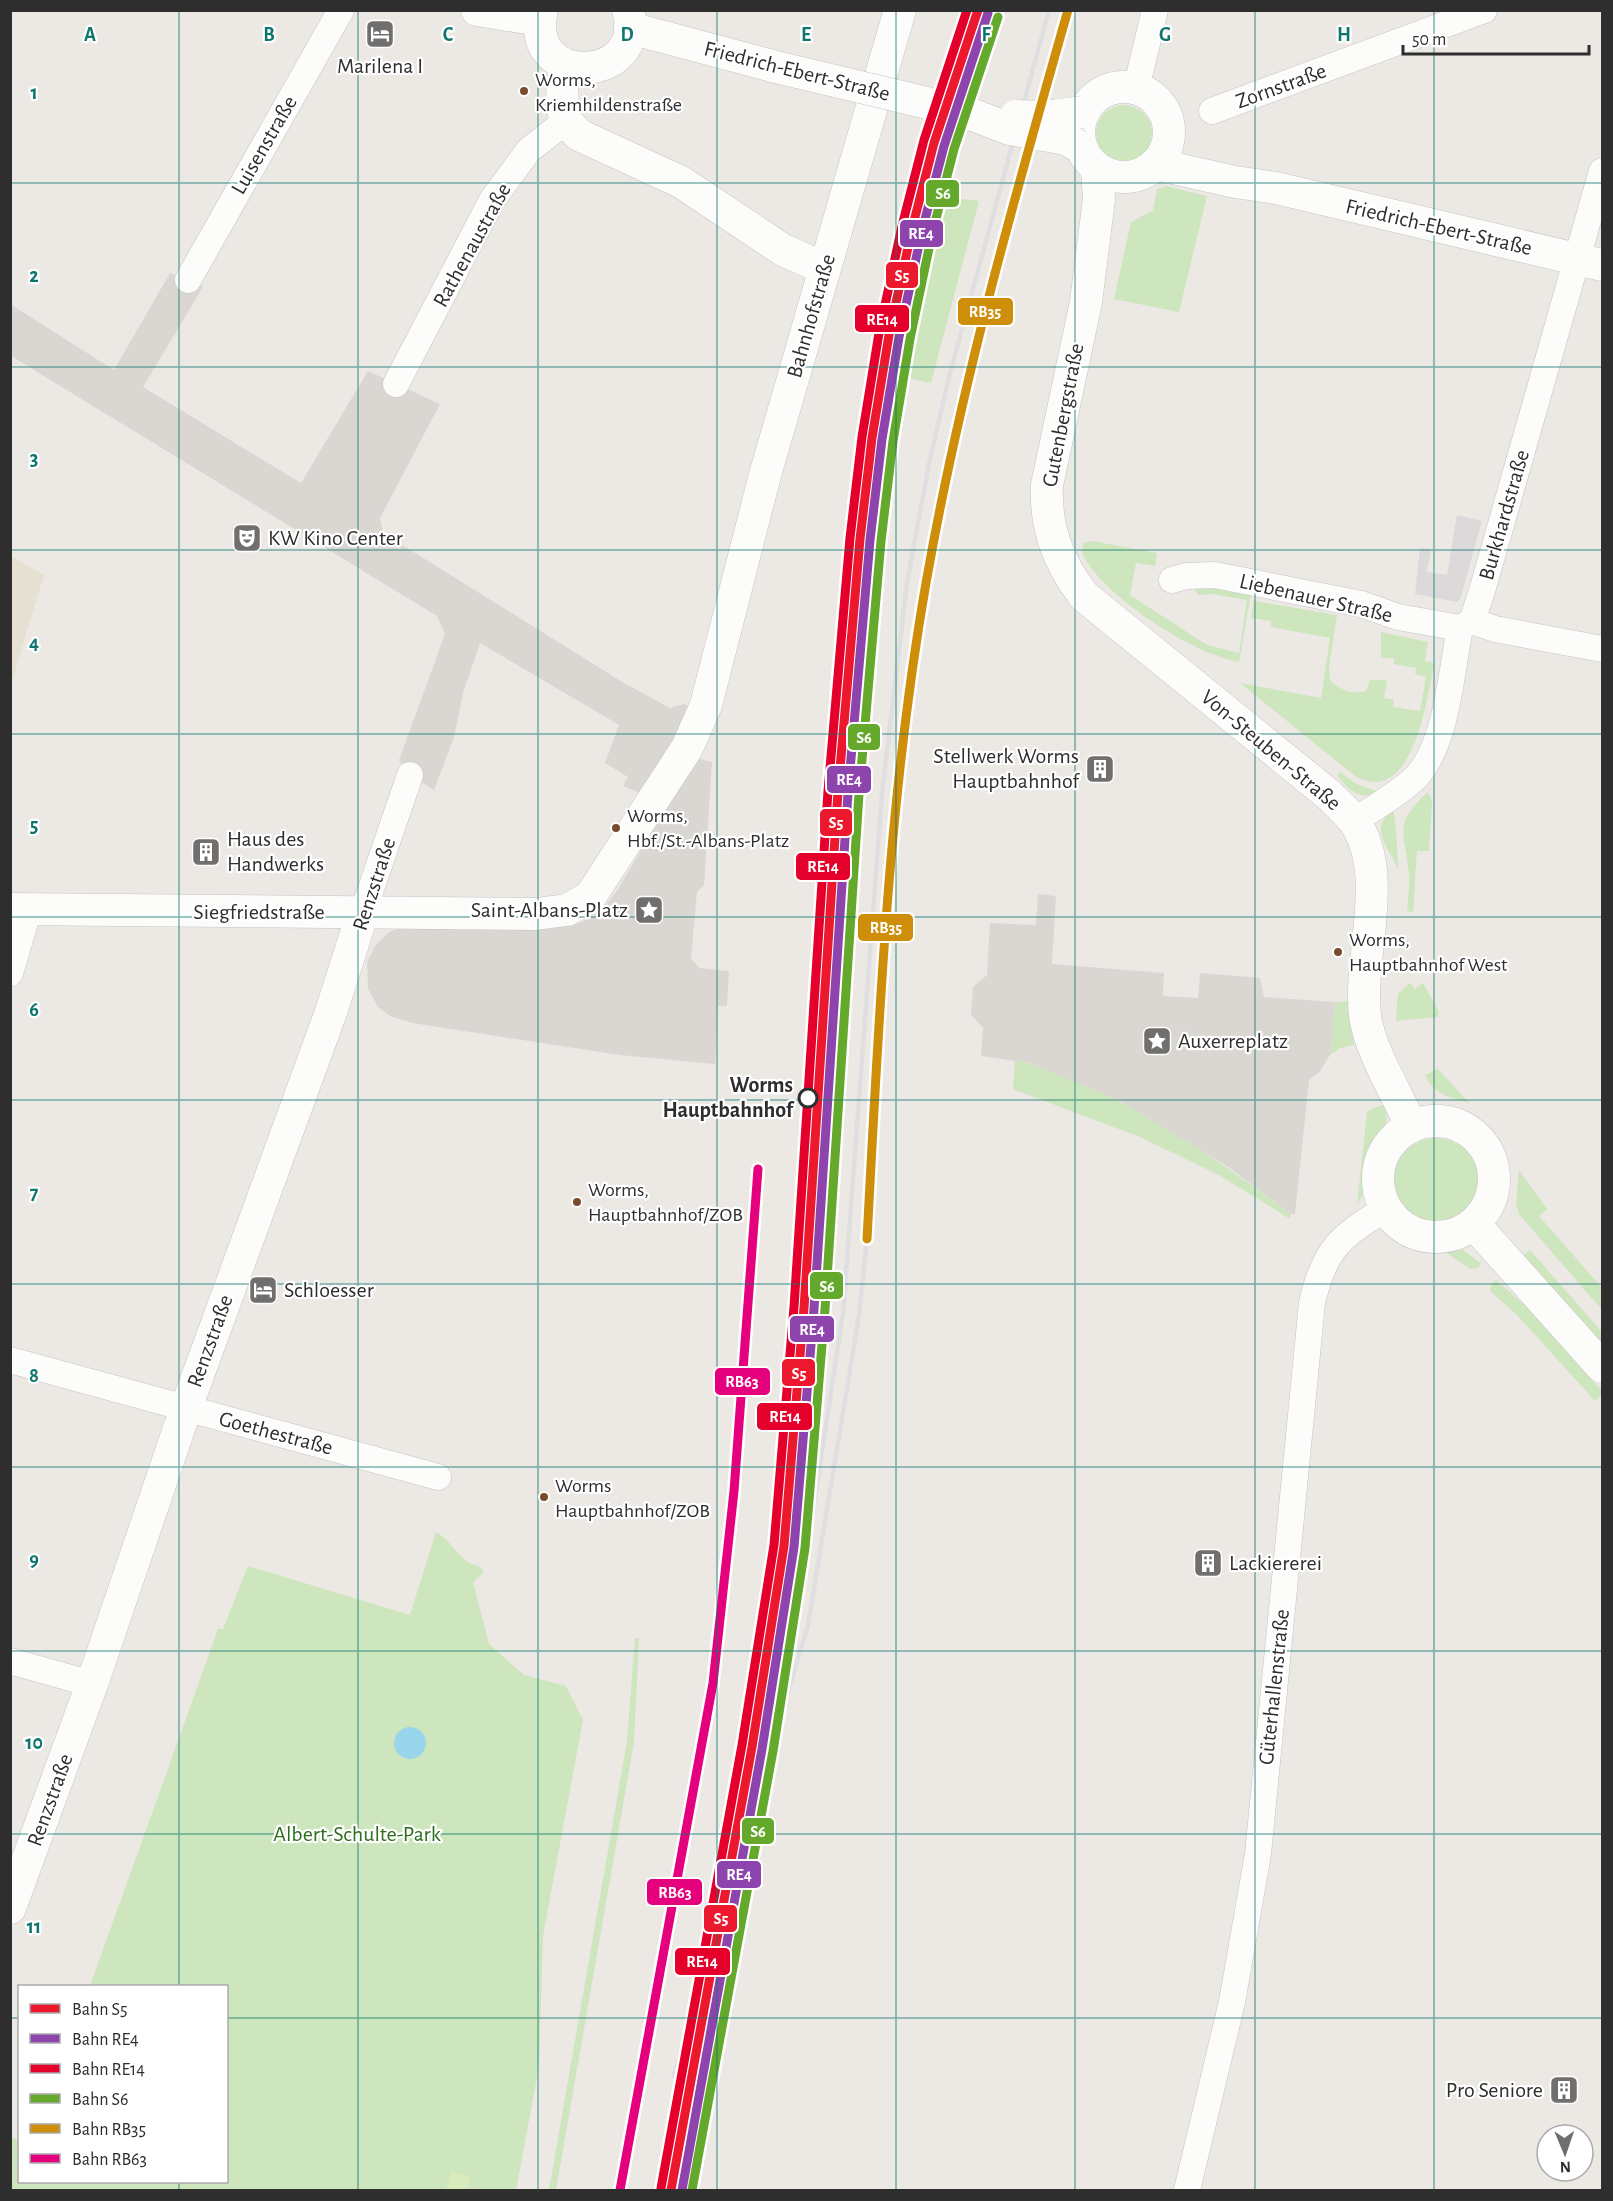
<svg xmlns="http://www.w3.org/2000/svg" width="1613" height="2201" viewBox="0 0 1613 2201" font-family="'Alegreya Sans',sans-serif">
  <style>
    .industrial { fill: #dcd9db }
    .education { fill: #e6e0d3 }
    .green { fill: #cee6be }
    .pitch { fill: #d9eabb }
    .plaza { fill: #dad6d2 }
    .water { fill: #99d6ec }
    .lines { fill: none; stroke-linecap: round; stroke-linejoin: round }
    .minor-casing { stroke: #c5c4c5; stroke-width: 27 }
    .tertiary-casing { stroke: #c5c4c5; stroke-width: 33 }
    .minor { stroke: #fcfcfb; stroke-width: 26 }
    .tertiary { stroke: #fcfcfb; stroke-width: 32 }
    .rail { stroke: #dfdfe1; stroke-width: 4.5 }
    .tertiary-bridge-casing { stroke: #c5c4c5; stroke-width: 33; stroke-linecap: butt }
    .tertiary-bridge { stroke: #fcfcfb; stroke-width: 32 }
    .rail-1-casing { stroke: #fff; stroke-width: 14 }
    .rail-2-casing { stroke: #fff; stroke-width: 14 }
    .rail-3-casing { stroke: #fff; stroke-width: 14 }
    .rail-4-casing { stroke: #fff; stroke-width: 14 }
    .rail-5-casing { stroke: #fff; stroke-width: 14 }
    .rail-6-casing { stroke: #fff; stroke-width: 14 }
    .rail-1 { stroke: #ec192e; stroke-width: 9 }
    .rail-2 { stroke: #8e44ad; stroke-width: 9 }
    .rail-3 { stroke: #e4002b; stroke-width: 9 }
    .rail-4 { stroke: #65a92c; stroke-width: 9 }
    .rail-5 { stroke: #cf8e09; stroke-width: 9 }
    .rail-6 { stroke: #e5007d; stroke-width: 9 }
    .grid { fill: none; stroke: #0f766e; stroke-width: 1.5; stroke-opacity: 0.55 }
    .bus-dot { fill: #7a4b2a; stroke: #fff; stroke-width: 2 }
    .stop-dot { fill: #fff; stroke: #2e2e2e; stroke-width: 3 }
    .labels { text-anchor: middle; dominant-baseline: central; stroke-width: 4.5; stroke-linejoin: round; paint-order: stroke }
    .bus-label { font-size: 20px; fill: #2e2e2e; stroke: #fff; text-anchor: start }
    .poi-label { font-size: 22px; fill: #2e2e2e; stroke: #fff; text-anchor: start }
    .street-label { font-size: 22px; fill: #2e2e2e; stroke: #fff }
    .stop-label { font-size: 22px; font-weight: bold; fill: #2e2e2e; stroke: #fff; text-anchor: end }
    .park-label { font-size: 22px; fill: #2c6e1b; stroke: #fff }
    .grid-label { font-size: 20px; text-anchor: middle; font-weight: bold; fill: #0f766e; stroke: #fff; stroke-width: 4.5; stroke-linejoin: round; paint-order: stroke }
    .line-badge { stroke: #fff; stroke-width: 2 }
    .badge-label { font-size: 16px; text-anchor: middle; font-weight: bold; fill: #fff }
  </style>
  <rect width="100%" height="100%" fill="#ece8e4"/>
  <path class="industrial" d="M1457 515 1482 521 1460 600 1457 602 1415 594 1420 548 1431 549 1427 572 1447 575Z"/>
  <path class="education" d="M11 556 44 575 11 684Z"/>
  <g class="green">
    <circle cx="1124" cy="133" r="28"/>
    <path d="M1166 186 1207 196 1179 312 1114 299 1131 222 1153 211 1157 189Z"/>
    <path d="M947 197 979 201 931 383 897 376 928 233 937 206Z"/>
    <path d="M1092 541 1157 553 1155 566 1136 563 1130 595 1207 645 1239 653 1247 600 1211 594 1199 595 1194 590 1203 586 1251 593 1239 662C1193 654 1102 596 1082 553L1083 543Z"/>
    <path d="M1254 601 1337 615 1329 668 1330 680C1339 690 1353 695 1366 691L1370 680H1387L1384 698 1394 700 1393 707 1420 711 1426 677 1415 674 1416 668 1394 664V658H1381V632L1428 642 1425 661 1434 663C1428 696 1413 809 1355 776L1240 683 1321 698 1330 638 1271 627V621L1251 618Z"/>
    <path d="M1340 772 1356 784 1379 792C1359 801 1350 791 1337 775Z"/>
    <path d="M1428 792 1432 801 1429 851H1417L1413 912 1407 911C1408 898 1410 885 1409 873 1405 829 1392 826 1428 792Z"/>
    <path d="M1393 810C1395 813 1399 866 1398 869 1390 848 1367 828 1393 810Z"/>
    <path d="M1410 983 1415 989 1423 983 1439 1012 1438 1017 1396 1021 1398 994Z"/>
    <path d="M1351 1001 1350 1021 1354 1045 1340 1048 1330 1055 1335 1002Z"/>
    <path d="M1015 1060C1021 1062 1027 1062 1033 1064 1127 1095 1212 1156 1291 1214L1290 1219 1219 1175 1140 1137 1013 1089Z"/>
    <path d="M1438 1069 1470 1104C1450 1096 1435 1096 1425 1075Z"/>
    <path d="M1383 1104C1393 1124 1380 1140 1374 1159 1368 1176 1369 1189 1357 1204L1367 1112Z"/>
    <circle cx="1436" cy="1180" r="42"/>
    <path d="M1519 1170 1547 1209 1539 1216 1602 1288V1310L1519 1214 1516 1204Z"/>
    <path d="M1441 1246 1463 1250 1482 1264 1476 1269H1470L1441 1249Z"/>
    <path d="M1530 1250 1602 1332V1343L1524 1255Z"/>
    <path d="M1496 1280 1528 1308 1602 1391V1394L1595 1401 1516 1314 1490 1291 1491 1285Z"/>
    <path d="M436 1532C450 1540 457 1555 468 1562 475 1566 479 1564 484 1572L473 1582 489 1644 524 1675 566 1686 583 1720 543 1936 539 2067 516 2190H11L10 2137 19 2140 20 2182H226V1986H90L218 1629H223L248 1566 410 1615Z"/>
    <path d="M635 1638H639L634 1742 556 2190H549L627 1741Z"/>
  </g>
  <path class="pitch" d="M451 2172 471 2177 467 2190H446Z"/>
  <g class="plaza">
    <path d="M170 273 203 287 143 387 301 483 368 371 440 404 380 518 383 533 624 683 670 708 684 704 701 717 654 799 623 786 628 777 605 763 619 725 480 643 463 693 454 737 434 790 410 775 399 760 445 634 437 616 11 356 10 304 114 370Z"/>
    <path d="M696 758 712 762 704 885 697 892 691 958 699 968 729 971 727 1006H718L715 1064 620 1055 412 1023 390 1016 378 1007 368 988 367 962 375 946 389 932 405 926 559 927 579 923 599 913 617 891Z"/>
    <path d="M1038 894 1056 896 1052 964 1164 973 1163 996 1198 998 1200 973 1260 978 1264 997 1335 1002 1330 1055 1320 1071 1309 1080 1295 1214H1291L1228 1167 1122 1102 1031 1063 981 1056 983 1028 971 1015 973 987 987 975 990 923 1036 925Z"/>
  </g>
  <circle class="water" cx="410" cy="1743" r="16"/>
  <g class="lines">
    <g class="minor-casing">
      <g id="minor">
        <path d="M1136 89 1155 10"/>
        <path d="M1212 111 1484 10"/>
        <path d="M188 280 341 10"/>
        <path d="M396 384 492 200 529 150 566 121"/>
        <path d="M1172 580 1186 576 1215 575 1361 604 1398 617 1460 628"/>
        <path d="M1472 621 1495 629 1602 649"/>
        <path d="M1354 821C1374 808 1397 795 1415 778 1447 746 1451 672 1460 628L1472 621 1482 591 1602 171"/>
        <path d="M363 912 410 775"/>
        <path d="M10 973 29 909"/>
        <path d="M10 1360 438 1477"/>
        <path d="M10 1661 92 1684"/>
        <path d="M1187 2190 1232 2002 1258 1854 1312 1303C1324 1249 1340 1237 1385 1209"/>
      </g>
    </g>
    <g class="tertiary-casing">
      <g id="tertiary">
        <path d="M477 10 540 20"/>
        <path d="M542 10C523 91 650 83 628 10"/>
        <path d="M630 28 776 67"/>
        <path d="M566 66 562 84 563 109 566 121 579 135 681 182 783 250 824 268"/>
        <circle cx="1124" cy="132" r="45"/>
        <path d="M1155 164 1235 182 1276 188 1602 265"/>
        <path d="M1097 168 1099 199 1086 302 1047 485C1045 528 1058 562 1084 596L1329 795C1337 803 1347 812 1354 821 1391 874 1358 955 1365 1015 1369 1049 1397 1094 1411 1125"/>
        <path d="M10 909 536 914 567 910 590 897 687 748 706 705 765 475 900 10"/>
        <circle cx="1436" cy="1179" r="58"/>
        <path d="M1474 1224 1602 1367"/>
        <path d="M10 1908 92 1684 186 1408 331 1012 363 912"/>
      </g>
    </g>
    <use href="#minor" class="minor"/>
    <use href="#tertiary" class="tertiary"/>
    <g class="rail">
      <path d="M785 1702 808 1625 859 1315 867 1239"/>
      <path d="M765 1769 808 1544 843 1313 882 793 907 583 929 464 949 377 1049 10"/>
      <path d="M674 2076 767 1762"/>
    </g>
    <g class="tertiary-bridge-casing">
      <g id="tertiary-bridge">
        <path d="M776 67 965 112 1010 129 1066 139 1078 146"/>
        <path d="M1016 116 1044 117 1084 112"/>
      </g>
    </g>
    <use href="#tertiary-bridge" class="tertiary-bridge"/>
    <g class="rail-1-casing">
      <path id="rail-1" d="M671 2190 752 1747 784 1546 804 1308 838 792 860 539 872 438 889 335 912 229 934 143 978 10"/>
    </g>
    <g class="rail-2-casing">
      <path id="rail-2" d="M682 2190 762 1749 794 1547 814 1309 848 793 870 540 882 439 899 337 922 231 944 146 988 13"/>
    </g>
    <g class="rail-3-casing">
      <path id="rail-3" d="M661 2188 742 1745 774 1545 794 1307 828 791 850 538 862 437 879 333 902 226 924 140 967 10"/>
    </g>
    <g class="rail-4-casing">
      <path id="rail-4" d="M692 2190 773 1751 805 1548 825 1309 859 794 881 541 893 441 910 339 932 234 954 149 998 17"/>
    </g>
    <g class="rail-5-casing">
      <path id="rail-5" d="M867 1239C879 1020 888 800 926 583 960 389 1014 199 1068 10"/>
    </g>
    <g class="rail-6-casing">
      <path id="rail-6" d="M620 2190 713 1683 734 1491 758 1169"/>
    </g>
    <use href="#rail-1" class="rail-1"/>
    <use href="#rail-2" class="rail-2"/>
    <use href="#rail-3" class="rail-3"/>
    <use href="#rail-4" class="rail-4"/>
    <use href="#rail-5" class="rail-5"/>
    <use href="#rail-6" class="rail-6"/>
  </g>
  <path class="grid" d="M179 10V1986M358 10V2190M538 10V2190M717 10V2190M896 10V2190M1075 10V2190M1255 10V2190M1434 10V2190M10 183H1602M10 367H1602M10 550H1602M10 734H1602M10 917H1602M10 1100H1602M10 1284H1602M10 1467H1602M10 1651H1602M10 1834H1602M10 2018H20M226 2018H1602M179 2182V2190"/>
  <defs>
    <g id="hotel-square" transform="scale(1.5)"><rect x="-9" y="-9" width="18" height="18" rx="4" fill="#706f6e" stroke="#fff"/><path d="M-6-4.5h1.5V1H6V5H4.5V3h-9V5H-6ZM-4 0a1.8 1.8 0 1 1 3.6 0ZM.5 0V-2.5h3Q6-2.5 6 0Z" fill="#fff"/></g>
    <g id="theatre-square" transform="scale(1.5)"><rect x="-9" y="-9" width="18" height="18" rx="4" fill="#706f6e" stroke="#fff"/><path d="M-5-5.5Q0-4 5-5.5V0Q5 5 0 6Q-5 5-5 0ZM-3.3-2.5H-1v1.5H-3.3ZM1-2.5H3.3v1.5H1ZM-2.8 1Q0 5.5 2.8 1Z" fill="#fff"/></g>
    <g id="building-square" transform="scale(1.5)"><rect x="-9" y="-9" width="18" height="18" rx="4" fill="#706f6e" stroke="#fff"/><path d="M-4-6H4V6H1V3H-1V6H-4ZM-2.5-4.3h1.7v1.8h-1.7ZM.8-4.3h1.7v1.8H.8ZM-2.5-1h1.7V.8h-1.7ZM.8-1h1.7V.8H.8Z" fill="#fff"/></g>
    <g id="sight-square" transform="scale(1.5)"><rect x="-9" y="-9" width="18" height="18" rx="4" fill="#706f6e" stroke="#fff"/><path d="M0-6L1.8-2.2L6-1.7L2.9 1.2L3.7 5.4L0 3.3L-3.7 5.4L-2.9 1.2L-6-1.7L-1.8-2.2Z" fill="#fff"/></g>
  </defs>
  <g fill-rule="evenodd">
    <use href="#hotel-square" x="380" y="34"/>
    <use href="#theatre-square" x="247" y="538"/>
    <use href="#building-square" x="1100" y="769"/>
    <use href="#building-square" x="206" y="852"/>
    <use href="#sight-square" x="649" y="910"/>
    <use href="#sight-square" x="1157" y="1041"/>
    <use href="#hotel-square" x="263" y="1290"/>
    <use href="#building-square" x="1208" y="1563"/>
    <use href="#building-square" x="1564" y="2090"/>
  </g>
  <g class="bus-dot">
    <circle cx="524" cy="91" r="5"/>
    <circle cx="616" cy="828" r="5"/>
    <circle cx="1338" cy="952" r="5"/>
    <circle cx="577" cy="1202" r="5"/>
    <circle cx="544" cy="1497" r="5"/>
  </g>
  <circle class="stop-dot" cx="808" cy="1098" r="9"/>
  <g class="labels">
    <g class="bus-label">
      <text x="535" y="80">Worms,<tspan x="535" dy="25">Kriemhildenstraße</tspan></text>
      <text x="627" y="816">Worms,<tspan x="627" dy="25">Hbf./St.-Albans-Platz</tspan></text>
      <text x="1349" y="940">Worms,<tspan x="1349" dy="25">Hauptbahnhof West</tspan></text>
      <text x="588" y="1190">Worms,<tspan x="588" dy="25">Hauptbahnhof/ZOB</tspan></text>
      <text x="555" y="1486">Worms<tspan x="555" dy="25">Hauptbahnhof/ZOB</tspan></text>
    </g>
    <g class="poi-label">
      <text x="380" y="66" text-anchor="middle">Marilena I</text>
      <text x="268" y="538">KW Kino Center</text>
      <text x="1079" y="756" text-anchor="end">Stellwerk Worms<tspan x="1079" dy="25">Hauptbahnhof</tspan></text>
      <text x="227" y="839">Haus des<tspan x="227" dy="25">Handwerks</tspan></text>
      <text x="628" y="910" text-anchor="end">Saint-Albans-Platz</text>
      <text x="1178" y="1041">Auxerreplatz</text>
      <text x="284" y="1290">Schloesser</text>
      <text x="1229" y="1563">Lackiererei</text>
      <text x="1543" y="2090" text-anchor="end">Pro Seniore</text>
    </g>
    <g class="street-label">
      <text transform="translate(797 71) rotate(14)">Friedrich-Ebert-Straße</text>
      <text transform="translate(1281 86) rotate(-20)">Zornstraße</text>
      <text transform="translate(264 145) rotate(-60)">Luisenstraße</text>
      <text transform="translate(1439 227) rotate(13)">Friedrich-Ebert-Straße</text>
      <text transform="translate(472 245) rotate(-61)">Rathenaustraße</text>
      <text transform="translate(811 316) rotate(-74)">Bahnhofstraße</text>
      <text transform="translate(1063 415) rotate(-79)">Gutenbergstraße</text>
      <text transform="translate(1504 515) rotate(-74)">Burkhardstraße</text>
      <text transform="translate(1316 598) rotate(13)">Liebenauer Straße</text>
      <text transform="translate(1271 750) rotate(40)">Von-Steuben-Straße</text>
      <text transform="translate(374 884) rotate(-72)">Renzstraße</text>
      <text x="259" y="912">Siegfriedstraße</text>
      <text transform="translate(210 1341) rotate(-70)">Renzstraße</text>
      <text transform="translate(276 1433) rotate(15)">Goethestraße</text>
      <text transform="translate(1274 1687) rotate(-84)">Güterhallenstraße</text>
      <text transform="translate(50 1800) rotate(-70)">Renzstraße</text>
    </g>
    <g class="stop-label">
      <text x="793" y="1085">Worms<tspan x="793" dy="25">Hauptbahnhof</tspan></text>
    </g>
    <g class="park-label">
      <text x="357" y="1834">Albert-Schulte-Park</text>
    </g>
  </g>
  <g class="grid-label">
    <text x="90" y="41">A</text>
    <text x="269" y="41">B</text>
    <text x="448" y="41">C</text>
    <text x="627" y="41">D</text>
    <text x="806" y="41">E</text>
    <text x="986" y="41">F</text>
    <text x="1165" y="41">G</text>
    <text x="1344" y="41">H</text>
    <text x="34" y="99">1</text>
    <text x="34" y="282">2</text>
    <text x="34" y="465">3</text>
    <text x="34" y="649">4</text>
    <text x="34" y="832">5</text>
    <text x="34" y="1016">6</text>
    <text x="34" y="1199">7</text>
    <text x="34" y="1382">8</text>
    <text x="34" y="1566">9</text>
    <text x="34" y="1749">10</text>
    <text x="34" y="1933">11</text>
  </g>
  <g class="line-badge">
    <rect x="925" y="179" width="35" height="29" rx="6" fill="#65a92c"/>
    <rect x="899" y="219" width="45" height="29" rx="6" fill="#8e44ad"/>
    <rect x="885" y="261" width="34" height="28" rx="6" fill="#ec192e"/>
    <rect x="957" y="297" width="57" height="29" rx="6" fill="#cf8e09"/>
    <rect x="854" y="304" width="56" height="29" rx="6" fill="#e4002b"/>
    <rect x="847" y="723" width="34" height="28" rx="6" fill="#65a92c"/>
    <rect x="826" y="765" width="46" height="29" rx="6" fill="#8e44ad"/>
    <rect x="819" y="808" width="34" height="29" rx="6" fill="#ec192e"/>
    <rect x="795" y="852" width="56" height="29" rx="6" fill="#e4002b"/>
    <rect x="857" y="913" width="57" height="29" rx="6" fill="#cf8e09"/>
    <rect x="809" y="1271" width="35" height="29" rx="6" fill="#65a92c"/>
    <rect x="789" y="1315" width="46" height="28" rx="6" fill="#8e44ad"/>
    <rect x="781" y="1358" width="35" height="29" rx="6" fill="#ec192e"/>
    <rect x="714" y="1367" width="57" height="29" rx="6" fill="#e5007d"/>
    <rect x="756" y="1402" width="57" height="29" rx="6" fill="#e4002b"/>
    <rect x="741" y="1817" width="34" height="28" rx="6" fill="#65a92c"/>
    <rect x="716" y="1860" width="46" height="29" rx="6" fill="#8e44ad"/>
    <rect x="646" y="1878" width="57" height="28" rx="6" fill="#e5007d"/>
    <rect x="703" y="1904" width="35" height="29" rx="6" fill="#ec192e"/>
    <rect x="674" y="1947" width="57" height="29" rx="6" fill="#e4002b"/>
  </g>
  <g class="badge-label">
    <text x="943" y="199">S6</text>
    <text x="921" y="239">RE4</text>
    <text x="902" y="281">S5</text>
    <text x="985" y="317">RB35</text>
    <text x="882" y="325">RE14</text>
    <text x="864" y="743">S6</text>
    <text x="849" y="785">RE4</text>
    <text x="836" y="828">S5</text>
    <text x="823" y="872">RE14</text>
    <text x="886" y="933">RB35</text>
    <text x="827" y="1292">S6</text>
    <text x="812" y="1335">RE4</text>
    <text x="799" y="1379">S5</text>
    <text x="742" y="1387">RB63</text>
    <text x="785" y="1422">RE14</text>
    <text x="758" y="1837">S6</text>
    <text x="739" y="1880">RE4</text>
    <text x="675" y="1898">RB63</text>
    <text x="721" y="1924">S5</text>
    <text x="702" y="1967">RE14</text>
  </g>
  <rect width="1613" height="2201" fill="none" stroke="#2e2e2e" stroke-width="24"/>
  <rect x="18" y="1985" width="210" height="198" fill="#ffffff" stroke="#ababab" stroke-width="1.5"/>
  <rect x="30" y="2004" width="30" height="9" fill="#ec192e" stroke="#ababab" stroke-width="1.5"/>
  <text x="72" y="2015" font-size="18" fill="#2e2e2e">Bahn S5</text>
  <rect x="30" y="2034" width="30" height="9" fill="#8e44ad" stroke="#ababab" stroke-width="1.5"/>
  <text x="72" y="2045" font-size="18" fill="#2e2e2e">Bahn RE4</text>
  <rect x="30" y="2064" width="30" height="9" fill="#e4002b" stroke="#ababab" stroke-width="1.5"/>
  <text x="72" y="2075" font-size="18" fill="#2e2e2e">Bahn RE14</text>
  <rect x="30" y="2094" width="30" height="9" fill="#65a92c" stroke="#ababab" stroke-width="1.5"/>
  <text x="72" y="2105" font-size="18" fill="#2e2e2e">Bahn S6</text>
  <rect x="30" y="2124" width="30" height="9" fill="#cf8e09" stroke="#ababab" stroke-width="1.5"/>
  <text x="72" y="2135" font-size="18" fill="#2e2e2e">Bahn RB35</text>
  <rect x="30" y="2154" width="30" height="9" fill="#e5007d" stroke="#ababab" stroke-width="1.5"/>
  <text x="72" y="2165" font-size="18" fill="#2e2e2e">Bahn RB63</text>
  <g transform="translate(1565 2153) rotate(178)"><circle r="28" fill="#ffffff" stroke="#ababab" stroke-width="1.5"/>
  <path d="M0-4.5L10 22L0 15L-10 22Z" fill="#706f6e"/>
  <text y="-9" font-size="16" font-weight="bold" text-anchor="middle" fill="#2e2e2e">N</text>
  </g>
  <path d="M1403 45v9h186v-9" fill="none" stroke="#2e2e2e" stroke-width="3"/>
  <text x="1412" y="45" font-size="18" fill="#2e2e2e" stroke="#ffffff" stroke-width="4.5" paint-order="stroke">50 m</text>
</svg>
